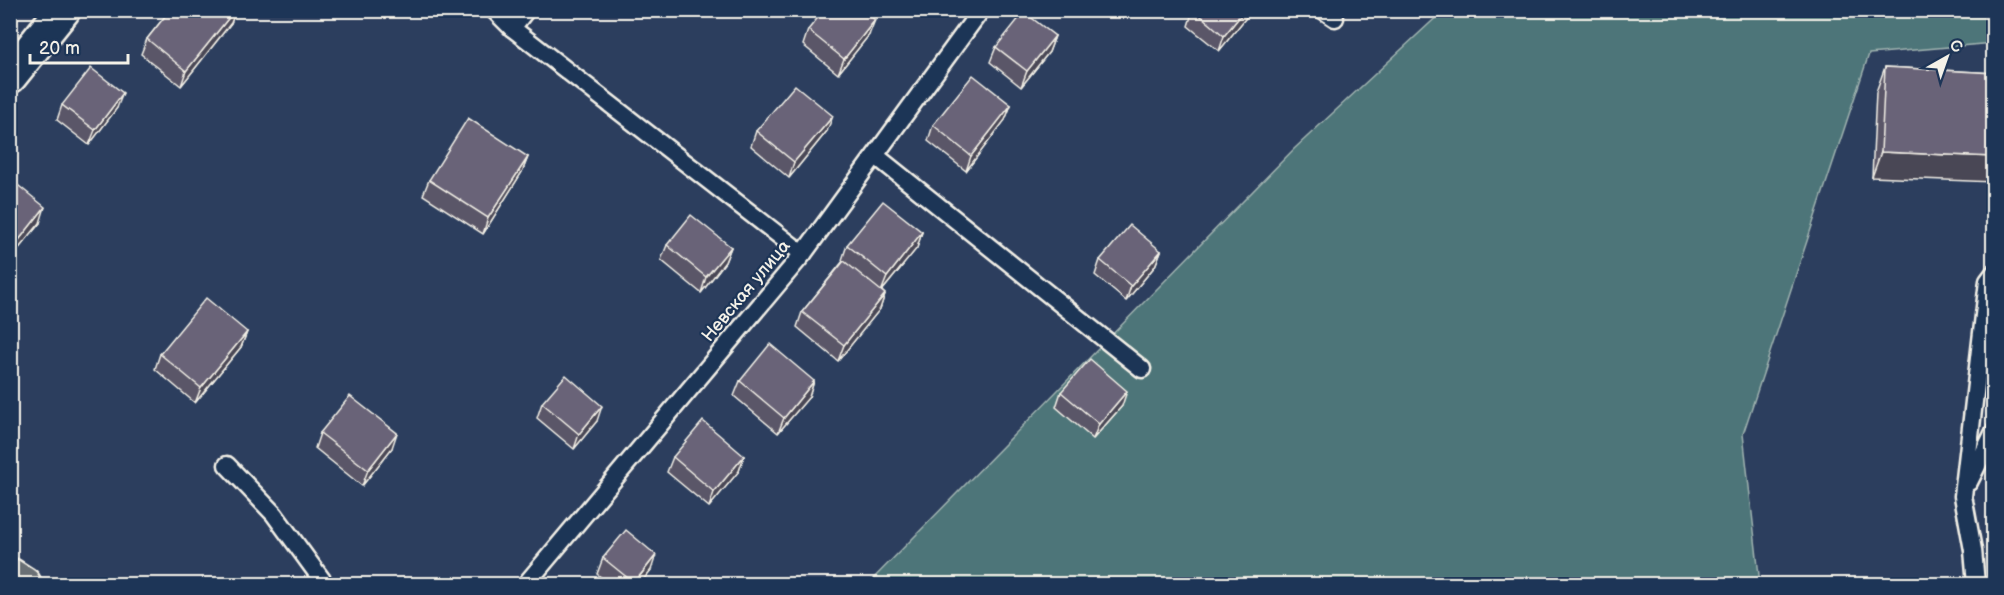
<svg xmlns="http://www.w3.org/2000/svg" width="2004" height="595" viewBox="0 0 2004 595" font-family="'Balsamiq Sans',sans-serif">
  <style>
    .green { fill: #4d7579; stroke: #a0b3b0; stroke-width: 1.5 }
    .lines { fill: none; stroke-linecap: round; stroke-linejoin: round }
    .service-casing { stroke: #f4f1e8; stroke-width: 21 }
    .minor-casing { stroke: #f4f1e8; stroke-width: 38 }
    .primary-casing { stroke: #f4f1e8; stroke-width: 38 }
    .service { stroke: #1d3557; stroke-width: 16 }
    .minor { stroke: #1d3557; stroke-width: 33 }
    .primary { stroke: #6a7074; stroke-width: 33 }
    .wall { fill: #5a5667; stroke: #f4f1e8; stroke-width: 1.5 }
    .shaded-wall { fill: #4a4654; stroke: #f4f1e8; stroke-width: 1.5 }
    .building { fill: #696478; stroke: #f4f1e8; stroke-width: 1.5 }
    .labels { text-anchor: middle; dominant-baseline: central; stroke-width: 4.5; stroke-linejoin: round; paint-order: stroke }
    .street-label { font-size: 18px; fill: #f4f1e8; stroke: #1d3557 }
  </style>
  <rect width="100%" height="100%" fill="#2c3e5e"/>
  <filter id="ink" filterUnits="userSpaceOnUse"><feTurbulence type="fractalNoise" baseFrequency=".0167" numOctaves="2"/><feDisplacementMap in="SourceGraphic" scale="12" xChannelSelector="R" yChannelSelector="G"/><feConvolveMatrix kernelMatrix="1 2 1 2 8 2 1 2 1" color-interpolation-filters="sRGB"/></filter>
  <g filter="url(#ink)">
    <path class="green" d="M1443 11H1993V43L1869 54 1743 434 1760 584H868L1294 149Z"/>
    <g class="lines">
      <g class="service-casing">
        <g id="service">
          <path d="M494 10 512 28 803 254"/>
          <path d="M1323 10 1335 18"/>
          <path d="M512 28 526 10"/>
          <path d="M876 156 1142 369"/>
          <path d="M227 465 274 514 325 584"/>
          <path d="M1969 482 1994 432"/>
          <path d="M526 584 803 254 981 10"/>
          <path d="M1976 584 1973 550 1963 496 1988 281 1994 273"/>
        </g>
      </g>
      <g class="minor-casing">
        <path id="minor" d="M10 76 63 10"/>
      </g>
      <g class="primary-casing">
        <path id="primary" d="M10 575 24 584"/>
      </g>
      <use href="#service" class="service"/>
      <use href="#minor" class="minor"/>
      <use href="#primary" class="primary"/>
    </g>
    <g class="wall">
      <path d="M170 10H236L231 23 181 86 141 54 147 39Z"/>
      <path d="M1193 10H1250L1249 14 1219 51 1188 26Z"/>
      <path d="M808 30 869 35 838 74 803 45Z"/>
      <path d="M1055 36 1049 52 1021 87 990 62 996 47Z"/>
      <path d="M1885 67 1994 73 1872 177 1876 92Z"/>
      <path d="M62 105 117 108 89 145 57 120Z"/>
      <path d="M1011 105 1005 120 966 171 928 141 933 125Z"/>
      <path d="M756 131H827L789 178 751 146Z"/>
      <path d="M528 157 522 172 483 234 423 195 429 180Z"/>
      <path d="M10 186 40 223 10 259Z"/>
      <path d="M922 232 917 248 882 291 885 294 880 309 838 361 797 327 802 312 843 261 842 260 847 245Z"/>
      <path d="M667 245 731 247 725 262 701 293 661 260Z"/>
      <path d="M1161 251 1155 266 1126 301 1095 275 1100 260Z"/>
      <path d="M247 332 241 347 195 403 155 369 160 354Z"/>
      <path d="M740 381H814L809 397 778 433 734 396Z"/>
      <path d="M1061 392 1122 406 1093 439 1056 407Z"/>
      <path d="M542 403 597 421 574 449 537 418Z"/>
      <path d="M320 433 392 448 362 486 315 448Z"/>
      <path d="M744 456 739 471 709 507 667 472 673 457Z"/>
      <path d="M603 558 651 570 639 585H611L597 574Z"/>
    </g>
    <g class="shaded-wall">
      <path d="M235 10H236L231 23 181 86 186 71Z"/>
      <path d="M1245 10H1250L1249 14 1219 51 1224 36Z"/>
      <path d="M875 20 869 35 838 74 844 59Z"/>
      <path d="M1055 36 1049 52 1021 87 1027 71Z"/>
      <path d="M123 93 117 108 89 145 95 130Z"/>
      <path d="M1011 105 1005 120 966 171 971 156Z"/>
      <path d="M833 116 827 131 789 178 794 162Z"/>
      <path d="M1881 152 1994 157V182L1872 177Z"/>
      <path d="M528 157 522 172 483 234 488 218Z"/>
      <path d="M45 207 40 223 10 259 15 245Z"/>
      <path d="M922 232 917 248 881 292 887 277Z"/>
      <path d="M731 247 725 262 701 293 706 277Z"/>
      <path d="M1161 251 1155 266 1126 301 1131 286Z"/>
      <path d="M885 294 880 309 838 361 844 345Z"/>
      <path d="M247 332 241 347 195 403 201 388Z"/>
      <path d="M814 381 809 397 778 433 784 418Z"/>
      <path d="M1127 391 1122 406 1093 439 1099 424Z"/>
      <path d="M602 406 597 421 574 449 579 434Z"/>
      <path d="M397 433 392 448 362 486 368 470Z"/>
      <path d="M744 456 739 471 709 507 714 492Z"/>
      <path d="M656 555 651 570 639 585H633Z"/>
    </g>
    <g class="building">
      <path d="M170 10H235L186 71 147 39Z"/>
      <path d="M824 10H863L875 20 844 59 808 30Z"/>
      <path d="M1194 10H1245L1224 36Z"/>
      <path d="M1024 12 1055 36 1027 71 996 47Z"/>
      <path d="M1885 67 1994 73V157L1881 152Z"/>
      <path d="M91 68 123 93 95 130 62 105Z"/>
      <path d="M973 75 1011 105 971 156 933 125Z"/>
      <path d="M795 85 833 116 794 162 756 131Z"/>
      <path d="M468 118 528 157 488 218 429 180Z"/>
      <path d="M14 182 45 207 15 245 10 241V186Z"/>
      <path d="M883 201 922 232 887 277 847 245Z"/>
      <path d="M691 215 731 247 706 277 667 245Z"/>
      <path d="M1130 225 1161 251 1131 286 1100 260Z"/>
      <path d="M844 261 885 294 844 345 802 312Z"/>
      <path d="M206 298 247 332 201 388 160 354Z"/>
      <path d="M770 344 814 381 784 418 740 381Z"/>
      <path d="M1090 359 1127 391 1099 424 1061 392Z"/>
      <path d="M566 375 602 406 579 434 542 403Z"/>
      <path d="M350 396 397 433 368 470 320 433Z"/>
      <path d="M703 421 744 456 714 492 673 457Z"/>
      <path d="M626 530 656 555 634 583 603 558Z"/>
    </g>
  </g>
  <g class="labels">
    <g class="street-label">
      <text transform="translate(746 291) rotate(-50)">Невская улица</text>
    </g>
  </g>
  <rect width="2004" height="595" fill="none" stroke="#1d3557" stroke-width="36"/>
  <rect x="18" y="18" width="1968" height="559" fill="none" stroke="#f4f1e8" stroke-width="2" filter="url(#ink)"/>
  <g transform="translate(1947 57) rotate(40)" stroke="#1d3557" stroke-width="4.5" paint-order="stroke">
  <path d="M0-4.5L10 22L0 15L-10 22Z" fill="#f4f1e8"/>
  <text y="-9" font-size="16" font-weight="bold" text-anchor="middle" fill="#f4f1e8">С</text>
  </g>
  <path d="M30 54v9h98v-9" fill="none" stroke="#f4f1e8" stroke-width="3"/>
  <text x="39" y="54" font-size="18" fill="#f4f1e8" stroke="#1d3557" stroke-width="4.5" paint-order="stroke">20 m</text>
</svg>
